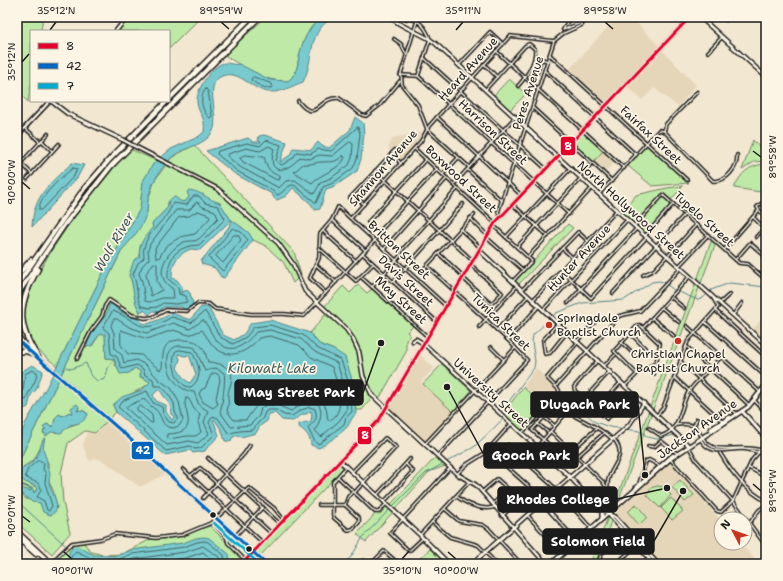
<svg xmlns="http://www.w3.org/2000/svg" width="783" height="581" viewBox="0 0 783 581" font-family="'Shantell Sans',sans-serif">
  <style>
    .built { fill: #e6d6b9 }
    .green { fill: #bfe9a6; stroke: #6e8261; fill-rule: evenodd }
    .water { fill: #78cace; stroke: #538487; fill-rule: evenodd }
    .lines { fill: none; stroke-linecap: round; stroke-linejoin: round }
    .shore { stroke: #416263; stroke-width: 1 }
    .stream { stroke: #538487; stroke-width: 1 }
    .street-casing { stroke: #1c1c1c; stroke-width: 4.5 }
    .secondary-casing { stroke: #1c1c1c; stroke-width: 5.5 }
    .primary-casing { stroke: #1c1c1c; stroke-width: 6 }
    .highway-casing { stroke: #1c1c1c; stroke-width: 7 }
    .street { stroke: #fcf5e5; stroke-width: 1.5 }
    .secondary { stroke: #fcf5e5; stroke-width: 2.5 }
    .primary { stroke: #fcf5e5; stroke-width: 3 }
    .highway { stroke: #fcf5e5; stroke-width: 4 }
    .secondary-bridge-casing { stroke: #1c1c1c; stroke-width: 5.5; stroke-linecap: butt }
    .secondary-bridge { stroke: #fcf5e5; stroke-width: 2.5 }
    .bus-1-casing { stroke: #fcf5e5; stroke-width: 6 }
    .bus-2-casing { stroke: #fcf5e5; stroke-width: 6 }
    .bus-3-casing { stroke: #fcf5e5; stroke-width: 6 }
    .bus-1 { stroke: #e4002b; stroke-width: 3 }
    .bus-2 { stroke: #0065bd; stroke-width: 3 }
    .bus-3 { stroke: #00a9ce; stroke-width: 3 }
    .ticks { fill: none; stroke: #1c1c1c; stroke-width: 1.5 }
    .poi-dot { fill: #c8321e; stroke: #fcf5e5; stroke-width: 1.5 }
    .bus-dot { fill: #1c1c1c; stroke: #fcf5e5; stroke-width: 1.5 }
    .labels { text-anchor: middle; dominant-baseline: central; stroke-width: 3.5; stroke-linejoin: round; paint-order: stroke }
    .street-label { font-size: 12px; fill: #1c1c1c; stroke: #fcf5e5 }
    .poi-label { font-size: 12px; fill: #1c1c1c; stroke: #fcf5e5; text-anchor: start }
    .water-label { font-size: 13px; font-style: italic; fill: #3c595a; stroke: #fcf5e5 }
    .leader { fill: none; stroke: #1c1c1c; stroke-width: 1.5 }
    .callout-dot { fill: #1c1c1c; stroke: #fcf5e5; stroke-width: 1.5 }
    .callout { fill: #1c1c1c; stroke: #1c1c1c; stroke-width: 1.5 }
    .callout-label { font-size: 13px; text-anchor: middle; font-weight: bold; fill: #fff }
    .line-badge { stroke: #fcf5e5; stroke-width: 1.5 }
    .badge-label { font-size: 11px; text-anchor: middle; font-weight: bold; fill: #fff }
    .neatline { fill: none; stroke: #1c1c1c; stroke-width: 1.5 }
    .ticks-label { font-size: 10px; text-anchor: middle; fill: #1c1c1c }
  </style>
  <rect width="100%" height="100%" fill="#f2e7d1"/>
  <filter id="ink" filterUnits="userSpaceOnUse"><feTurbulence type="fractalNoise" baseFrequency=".025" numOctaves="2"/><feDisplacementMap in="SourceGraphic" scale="8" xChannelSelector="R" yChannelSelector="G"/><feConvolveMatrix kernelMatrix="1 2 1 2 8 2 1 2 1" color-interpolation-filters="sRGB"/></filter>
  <g filter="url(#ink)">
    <g class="built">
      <path d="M617 17H631L659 46 606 102 569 70Z"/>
      <path d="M662 50 696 85 678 107 654 88 642 100 627 86Z"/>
      <path d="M421 132 423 135 419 141 401 162 388 148 393 138Z"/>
      <path d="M604 150 616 160 604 174 592 163Z"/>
      <path d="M766 314V342L752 330Z"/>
      <path d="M420 355 434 368 421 382 453 412 424 442 388 408Z"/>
      <path d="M536 368 558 391 545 406 524 386Z"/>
      <path d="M106 422 165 474 140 487 105 462 96 458 91 461 88 459 83 445 87 433 96 434Z"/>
      <path d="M670 462 721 521V543H740L759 564H659L613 514Z"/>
    </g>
    <g class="green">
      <path d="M17 17H43L41 31H31V83L28 102 17 91Z"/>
      <path d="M128 17H201L169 49V31H118Z"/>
      <path d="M266 17H322C312 23 304 38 301 49 297 61 299 73 288 81 263 82 244 67 224 55Z"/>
      <path d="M509 79 526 94 510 110 494 95Z"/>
      <path d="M583 133 603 151 593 162 573 144Z"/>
      <path d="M753 140 766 154V161L754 162 742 170Z"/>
      <path d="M194 145 294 252 301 275 293 283 284 263 266 246 253 240 243 228 231 220 220 203 207 199 203 194 189 197 185 202H168V207L152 224 153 227 146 236 139 252 141 257 129 275C135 286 133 301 140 312L139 319H133L114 307 95 328 92 346 100 334 105 333 106 358 114 359 115 365 129 373 135 368 141 372 140 377 151 382C139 392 125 395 113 405L116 412 95 433 85 431 68 443 61 473 63 502 70 533 52 554 17 523V490L26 499 40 502 43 509 55 511 57 507 53 490 49 482 48 463 42 451 44 440 34 460 24 466 22 472 23 480 37 488 34 493 33 489 21 485 31 489V491L17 488V465L122 250 132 238 147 213 148 200 155 180 171 158ZM79 407 78 412 84 411 88 414C79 430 55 425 47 435L43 433 48 424 53 427 60 414 62 416 70 412 71 415Z"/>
      <path d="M647 145 689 183 652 186 628 166Z"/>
      <path d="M130 149 157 161 143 181 140 209 104 271 57 366C45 356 30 346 25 330 13 283 100 184 130 149Z"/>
      <path d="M764 164H766V194L761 192 734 188C741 173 748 166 764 164Z"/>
      <path d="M683 186 670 201 672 204 645 234 622 212 636 195 667 188Z"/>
      <path d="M568 224 573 228 518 285 515 281Z"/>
      <path d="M712 239 716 243 618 502 614 505Z"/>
      <path d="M358 285 367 293 372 289 413 326 407 332 410 335 406 340V352L379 399 374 395 362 410H356L354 399 334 350 319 344 310 333 325 315 344 327 324 307 343 286 350 293Z"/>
      <path d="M442 364 471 391 453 412 423 384Z"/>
      <path d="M523 387 545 407 522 431 507 418 511 403Z"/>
      <path d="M435 458 445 466 429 472 366 542 357 534 384 504 388 507Z"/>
      <path d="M340 465 344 468 260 556 255 552Z"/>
      <path d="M680 480 694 495 685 502 672 487Z"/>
      <path d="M657 486 665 487 671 495 660 508 647 495 651 488Z"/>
      <path d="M671 498 683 511 672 520 661 508Z"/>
      <path d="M636 504 647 517 639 525 628 512Z"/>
      <path d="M608 517 612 519 595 564H590Z"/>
      <path d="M210 526 243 559 239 564H64L58 558 75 543 83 542 91 552 104 555 122 554 151 539 169 538Z"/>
      <path d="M430 549 440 558 433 564H422L418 560Z"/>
    </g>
    <g class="water">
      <path d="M322 17H335C306 30 315 59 303 82 291 86 282 93 269 92 252 91 240 69 222 76 203 83 220 115 213 131 205 147 183 146 171 158 160 169 150 185 148 200 147 205 148 210 146 215 141 229 132 239 122 250L17 465V448L25 424 46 388 104 271 140 209 143 181 153 164 171 149 198 137 204 132C206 115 198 115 197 102 196 90 210 69 221 64 227 61 233 66 239 64L270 80 288 81C299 73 297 61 301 49 304 38 312 23 322 17Z"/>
      <path d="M355 117 363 123 364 134 361 159 357 171 335 186 326 189 320 209 315 210 311 204 293 188 286 196 277 200 274 198 272 194 235 174 206 151 248 138 253 142H261L258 140 259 136 264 135 287 142 280 162 290 155 293 148 311 150 318 142 322 146 329 148 350 130Z"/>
      <path d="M72 163 84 165 77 178 32 227C33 196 51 182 72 163Z"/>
      <path d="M189 190C202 192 207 199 220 203L231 220 200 250 191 249C176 255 172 263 172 278L177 280 183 288 180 293 187 290 190 293 193 304 187 309H183L182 307H163L159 312 153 311 149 315 144 310 140 312C132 300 135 287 129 275L134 260 140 257C137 244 146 236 153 227L152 224 168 207C168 201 169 199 175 197L180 201 185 202 189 197 187 192Z"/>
      <path d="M232 220 249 233 253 240 224 278 221 277 215 268 202 264 201 261 228 228Z"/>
      <path d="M112 304C116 310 131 319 139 319L142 323 147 324C156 321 164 318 172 313L190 320 201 307H208L223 335 234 340 244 334 251 323 270 320 304 331 310 333 319 344 334 350 345 357 354 386 356 414C351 418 351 422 347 427 343 432 325 445 319 448L311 445C311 437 305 431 299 427V424L311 421 312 415 311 411 306 414H303L293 421 282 420 275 413 269 414 267 421 260 426 256 433 241 437 237 435 232 438 231 441H225L222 431 215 420H213L219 435C215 441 208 445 205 451L193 453 190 450 165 455 116 412 113 405 122 397 142 390 150 382 140 376 141 372 135 368 129 373 120 374 114 359 106 358 105 334H100L91 346 86 347C89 341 90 334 94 329 102 319 106 319 109 305ZM178 354 185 356 189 355 196 374 190 383 184 379 177 368 180 359ZM159 389 170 405 171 414 174 417 172 420 166 412V405L156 401 153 395Z"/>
      <path d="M32 365 43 371 36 390 31 395 28 407 24 409 18 401 21 372Z"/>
      <path d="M77 404 79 407 77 411 82 410 88 414C83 424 78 423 70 425L61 433 51 432 46 436 43 431 46 429 43 428 46 424 53 427 55 418 59 414 62 416 70 412 72 414 73 412 71 408Z"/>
      <path d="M45 437C40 455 49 456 47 468L50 472C50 475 49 480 49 482 50 491 65 510 50 515L43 512 40 503 32 502 17 490 21 488 31 491V489L21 484 32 488 34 493 37 490 36 486 25 482 20 478C18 468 29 466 34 460 40 454 40 443 45 437Z"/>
      <path d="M204 537 209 538 229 554 230 564H68L69 552 73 547 77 546 94 555 116 556 131 550 183 543 196 538Z"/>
    </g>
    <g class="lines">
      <g class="shore">
        <path d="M254 77 272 84 273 87C265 90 258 85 251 80L252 78Z"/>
        <path d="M206 89 208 91 212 116 210 118C202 112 198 97 206 89Z"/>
        <path d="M358 127 360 134 357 159 353 168 333 183 323 187 316 203 294 185C286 185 284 193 277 195L273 191 237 171 217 154 218 151 247 143 260 146 266 140 281 145 276 160 278 163 282 165 293 158 297 152 311 154 318 149 331 151Z"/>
        <path d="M350 142 353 144 352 158 349 165 331 178 321 182 314 194 295 180 286 181 279 188 240 167 227 156 228 154 246 148 260 151 269 146 274 149C266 177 287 173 300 157L310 159 319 155 332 156Z"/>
        <path d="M245 155 264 157C267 167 269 173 280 176V179L277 180 243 162 240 158Z"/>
        <path d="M343 156 345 157C342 169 319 174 312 183L294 172 303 164C313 165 315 162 322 162 333 161 333 164 343 156Z"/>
        <path d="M73 168 77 169 74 176 42 210H39C38 197 63 176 73 168Z"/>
        <path d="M194 196H199L205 203 218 206 225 219 199 245C177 246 167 257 168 279L178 287 179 294 186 296 187 302 176 304 163 303 157 307 149 308 141 306C136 297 138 285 133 274L138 263 144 258C144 254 143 251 144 248 147 231 168 219 173 203L186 205Z"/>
        <path d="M197 202 203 207 215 211 218 218C214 222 202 238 197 240 192 242 187 240 182 243 165 253 152 276 173 289L174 298H162L150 302 145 301 142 281 139 274 142 266 149 259 148 250 150 244 176 210H189Z"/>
        <path d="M198 211 209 215 210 218 195 234 180 237 166 246 159 258H156L155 248 179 217 189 216Z"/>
        <path d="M233 228 241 232 248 240 223 271 209 258Z"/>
        <path d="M234 235H238L241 240 223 263 216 256Z"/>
        <path d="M154 263 157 264V281L162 290 151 296 146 274Z"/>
        <path d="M113 311C143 323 138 336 172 317L191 323 205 311 220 337 233 344 246 337 254 327 270 325 303 335 317 348 341 360 350 387 352 412 346 417 344 424 319 444 315 442 308 428C313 421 319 421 315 409L310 407 301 410 292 416 284 415 276 410H268L265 412 263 418 257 424 253 430C245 431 237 430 229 434L218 418 213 416 209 422 214 435 201 448 195 449 190 446 166 451 118 407 124 400 147 391 153 403 162 407 163 414 169 422 174 423 178 418 175 412 174 403 167 392 161 386H154L153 379 145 375 143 369 137 365 122 369 117 357 111 354 109 333 103 328Z"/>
        <path d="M114 319H117L129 327 147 333 173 323 190 329 203 320C209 326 211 335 217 341 232 357 246 344 256 332L270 330 301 339 315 352 337 363 345 388 347 410 339 421 321 437 315 430C320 423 327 402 311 402 304 402 297 407 291 411L277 405H266L261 408 259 416 250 425 231 427 220 412C222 407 226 378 224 373L216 368 205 371 195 348C191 346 188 347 183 346 157 343 166 390 194 392L199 405 208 411 204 422 209 434 198 443 189 441 167 445 125 407 144 399C148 404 151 406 156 410 163 416 160 427 173 428L179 426 183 420 179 402 171 388 159 380 146 365 136 360 124 363 122 355 115 349 114 333 111 326Z"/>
        <path d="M121 330 147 339 173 330 189 335 202 330C206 335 209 341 213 346 229 361 247 353 259 338L270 336 299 345 311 357 332 367C337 383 348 411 329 421 326 417 328 411 325 406 318 389 300 398 289 405 286 403 282 400 278 399 262 395 254 409 246 420H234L227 411C229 405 228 401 228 396 228 391 230 387 231 383 235 367 220 363 208 362 206 356 205 349 200 345 195 340 191 341 185 340 163 339 163 349 162 368L160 370 141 355 128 354 121 345Z"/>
        <path d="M180 350 192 352C199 365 204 377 191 387 177 388 169 360 176 351Z"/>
        <path d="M215 373 219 375 220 380 216 398 218 404 213 408 203 402 199 394 201 390 205 388 211 375Z"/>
        <path d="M17 393 23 390 25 374 32 370 37 372C37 383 28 390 26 400L17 398"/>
        <path d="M186 398 189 399 194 409 200 414 198 422 201 432 196 436H187L169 439 167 437V434C204 433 180 409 186 398Z"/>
        <path d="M141 406 152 415 153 423H151L137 410V408Z"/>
        <path d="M39 460 44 463 43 469 46 474 45 483 52 506 49 511 47 510 44 501 37 497 41 490C41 479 30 483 25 476L28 469Z"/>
        <path d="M71 564V557L76 551 93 559 117 560 132 554 184 547 197 542 204 541 208 542 224 555 225 564"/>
        <path d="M122 564 134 559 185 552 203 546 219 557 220 564"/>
        <path d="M138 564 186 558 203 552 213 561V564"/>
      </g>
      <g class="stream">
        <path d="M66 367 71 369 86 363 90 374 97 381 105 379 108 368 114 359"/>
        <path d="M540 411 544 413 562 395 565 394 595 422 610 427 639 431 648 437 657 439 674 435"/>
        <path d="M701 440 711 448 716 449"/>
        <path d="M747 449 766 454"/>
        <path d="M17 501 65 545"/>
        <path d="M392 507 426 473 474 447 502 420 510 400 534 368 535 361 532 342 533 335 556 313 582 303 624 300 652 282 659 281 663 282 674 290 698 300 703 298 711 290 730 283 766 287"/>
        <path d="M343 564 351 557 363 537 390 509"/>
      </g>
      <g class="street-casing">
        <g id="street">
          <path d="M676 17 683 24"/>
          <path d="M722 17 726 20"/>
          <path d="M406 19C418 17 426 28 430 39L418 76"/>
          <path d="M417 21 401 73 402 85 418 105 427 129 469 167"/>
          <path d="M394 39 401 44 406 54"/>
          <path d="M496 51 624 168"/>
          <path d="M708 52 722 37"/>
          <path d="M550 55 687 180"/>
          <path d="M424 58 546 169"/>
          <path d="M460 64 490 32 503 44"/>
          <path d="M484 64 497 77"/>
          <path d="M531 67 538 69"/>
          <path d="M545 71 636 155"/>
          <path d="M537 73 541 59 548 61"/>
          <path d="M400 75 418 76 569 214"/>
          <path d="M486 89 525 46 529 44 535 49C536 63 527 76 518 86"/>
          <path d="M298 101C317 125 318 96 339 98L362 115 366 116 380 105 400 81"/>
          <path d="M533 108 612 181"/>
          <path d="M437 117 521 195"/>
          <path d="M25 128 40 142"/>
          <path d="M17 129 21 132"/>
          <path d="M664 131 713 181C726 182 738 168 737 155"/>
          <path d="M41 140 52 151"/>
          <path d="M415 149 495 223"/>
          <path d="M392 153 401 164"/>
          <path d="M21 163 32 174"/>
          <path d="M17 167 48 134"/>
          <path d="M468 170 502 201"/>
          <path d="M375 171 473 261"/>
          <path d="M443 174 458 158"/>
          <path d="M580 176 592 163"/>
          <path d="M27 179 59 144"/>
          <path d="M454 184 516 116"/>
          <path d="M599 194 659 130 664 131 666 124 697 92"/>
          <path d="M354 195 364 204"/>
          <path d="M350 198 395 150"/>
          <path d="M513 205 548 236"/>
          <path d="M760 211 766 217"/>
          <path d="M501 217 498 212 554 41 564 33 582 25 580 23 563 30 570 17"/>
          <path d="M753 217 766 230"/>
          <path d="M351 218 421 141 429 126 510 36 554 41"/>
          <path d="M470 218 487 235"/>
          <path d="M332 220 365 250"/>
          <path d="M368 222 426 159"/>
          <path d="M494 226 532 261 513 281"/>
          <path d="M634 226 663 195 739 263 748 264 766 280"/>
          <path d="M460 229 481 248"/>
          <path d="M323 231 356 261"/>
          <path d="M645 236 673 204"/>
          <path d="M506 237 571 168"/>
          <path d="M756 237 766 226"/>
          <path d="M487 238 523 270"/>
          <path d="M517 247 581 178"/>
          <path d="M319 248 356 281 373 264"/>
          <path d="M562 248 573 258"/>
          <path d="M384 249 447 178"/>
          <path d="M725 249 759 210 757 207 762 203 766 206"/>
          <path d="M363 254 437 322"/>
          <path d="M439 254 464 277"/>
          <path d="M668 256 696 225"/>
          <path d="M528 257 592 188"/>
          <path d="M736 259 750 243 766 257"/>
          <path d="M316 265 336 282"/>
          <path d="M427 266 508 340 527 360 438 456"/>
          <path d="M679 266 708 235"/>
          <path d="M561 270 591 298 646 238"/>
          <path d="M422 271 474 215"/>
          <path d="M643 275 654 270 667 256"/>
          <path d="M361 277 428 337"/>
          <path d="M463 278 491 304 502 293 471 265"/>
          <path d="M393 282 463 204"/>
          <path d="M372 287 400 256 402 250 458 188"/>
          <path d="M522 290 578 232 588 241"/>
          <path d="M326 293 310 278 319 258 320 234 332 220 338 207 446 306"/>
          <path d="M613 293 685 214"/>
          <path d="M672 298 684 308"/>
          <path d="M533 300 616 211"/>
          <path d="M568 303 637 228"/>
          <path d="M720 303 730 294"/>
          <path d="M662 308 679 322"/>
          <path d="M543 310 627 220"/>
          <path d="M716 311 766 357"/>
          <path d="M733 315 742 303"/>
          <path d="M652 318 674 336"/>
          <path d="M705 322 766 377"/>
          <path d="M558 323 543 340 545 354 550 353 567 332"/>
          <path d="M687 326 760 392"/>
          <path d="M479 327 517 286"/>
          <path d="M643 328 690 276"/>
          <path d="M497 330 528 296"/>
          <path d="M508 340 539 306"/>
          <path d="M577 341 595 322"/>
          <path d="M621 342 635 355H644L645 348 630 333"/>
          <path d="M686 346 749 405"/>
          <path d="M491 347 504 360"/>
          <path d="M77 359 91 331 102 316 105 306 109 300 132 315 145 318 153 317 166 310 187 311 198 303 209 304 215 309 251 314H284L304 316 379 236 381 230 437 169"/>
          <path d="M598 360 574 387 575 391 607 419 632 393"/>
          <path d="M680 361 737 414"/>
          <path d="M604 366 615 355"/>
          <path d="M651 366 654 374"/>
          <path d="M674 377 723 422"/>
          <path d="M556 386 619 316 640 311 681 268"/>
          <path d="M625 386 640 371 656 363 660 344 640 325H638L614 351 637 374"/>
          <path d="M584 399 610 371"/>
          <path d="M754 400 766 413"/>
          <path d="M556 404C573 419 596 423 612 439"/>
          <path d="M579 410 565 398H562L532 430 570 463 604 433"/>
          <path d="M596 410 621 382"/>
          <path d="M657 415 663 408 688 341 718 307 713 298"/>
          <path d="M543 416 555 426"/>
          <path d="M537 423 549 433"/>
          <path d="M676 425C705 420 694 438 713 447 723 451 744 445 760 450"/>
          <path d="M694 425 697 419"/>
          <path d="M649 428 661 436C681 431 680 406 689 391 695 382 712 367 721 357"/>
          <path d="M550 431 603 482 608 490"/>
          <path d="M522 433 559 393V390L547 378 578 342"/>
          <path d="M701 440C711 456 726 449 741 449 750 449 758 452 766 455"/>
          <path d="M425 444 515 348"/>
          <path d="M508 445 556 489 591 528"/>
          <path d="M648 446 654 447 661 441 678 454"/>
          <path d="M537 447 573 405"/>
          <path d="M690 449 696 460 733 501 766 546"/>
          <path d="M571 451 597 428"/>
          <path d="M758 452 766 446"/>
          <path d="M485 453 494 461 503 455"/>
          <path d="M720 453C732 473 745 490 766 501"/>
          <path d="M208 458 280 524"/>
          <path d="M670 459 717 511 721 512 733 501 752 460 766 444"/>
          <path d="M507 467 544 500"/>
          <path d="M749 468 766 477"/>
          <path d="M183 469 262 542"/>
          <path d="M352 472 385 438 396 447 355 492"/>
          <path d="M457 474 466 465 485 453 511 424"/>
          <path d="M190 476 200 468 271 533"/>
          <path d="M338 477 375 512H379L386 504"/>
          <path d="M639 484 646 461 649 460 660 466"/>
          <path d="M482 492 497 479 518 498 519 500 502 516"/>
          <path d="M377 495 410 459"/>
          <path d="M456 496C466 504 482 511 495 507"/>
          <path d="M203 498 244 454 250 445"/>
          <path d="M384 502 413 471 406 464"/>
          <path d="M542 503 576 540"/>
          <path d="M493 504 508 489"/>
          <path d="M319 505H345L348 497 353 491"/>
          <path d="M345 505 359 518V522L353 529 348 530 334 518 333 515V482L346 467"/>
          <path d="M445 509 459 521 483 525 489 529 521 564"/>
          <path d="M604 512C608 501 607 492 608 481 611 465 628 457 614 439"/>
          <path d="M528 516 563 554"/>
          <path d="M432 522 450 537 478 545 497 564"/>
          <path d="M749 524 759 510 766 505"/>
          <path d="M216 526 227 538 228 543 245 560"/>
          <path d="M236 535 263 507"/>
          <path d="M420 535 469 482"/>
          <path d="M423 538 409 551 390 533 450 468"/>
          <path d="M363 561 366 564"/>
          <path d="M62 564 56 558 72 543 101 539 115 534 156 538 182 535 211 523 249 488 274 508 284 520"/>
          <path d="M371 564 384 551 399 564"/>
          <path d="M601 564 599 562 601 554 625 532"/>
          <path d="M616 564 637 545"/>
          <path d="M643 564 649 558"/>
        </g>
      </g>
      <g class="secondary-casing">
        <g id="secondary">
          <path d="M390 17C403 29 421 32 435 43L550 150 766 345"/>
          <path d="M700 17 766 77"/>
          <path d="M116 31 127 17"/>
          <path d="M51 101 68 114 123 140"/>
          <path d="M17 136 50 101"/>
          <path d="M134 146 218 189 278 243 293 264 305 291 346 329 353 339 359 352 363 376 372 395 457 474 476 485 546 564"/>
          <path d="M479 250 688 445"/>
          <path d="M17 336 32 351"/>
          <path d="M413 341 416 339 424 344 570 477 599 509 615 517 658 564"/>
          <path d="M19 342 30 351"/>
          <path d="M37 357 127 436 266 564"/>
          <path d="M340 461 420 535 449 564"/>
          <path d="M600 510 606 505"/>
          <path d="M608 514 654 564"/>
          <path d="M242 564 379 420 495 223 690 17"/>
          <path d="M472 564 629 425 644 403"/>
        </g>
      </g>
      <g class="primary-casing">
        <g id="primary">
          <path d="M742 411 766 438"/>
          <path d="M711 429 730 417"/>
          <path d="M636 488 673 455"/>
          <path d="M602 511V519"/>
          <path d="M551 564 670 459 748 407 766 385"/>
          <path d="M765 564 766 563"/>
        </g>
      </g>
      <g class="highway-casing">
        <g id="highway">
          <path d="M169 99 251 17"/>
          <path d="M38 269C18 303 16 325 38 357"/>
          <path d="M17 276 31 260"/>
          <path d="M17 285 84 189 110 159 167 101"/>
          <path d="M17 295 65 224 111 166 259 17"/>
          <path d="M17 346 19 339"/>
          <path d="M17 352 26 351 34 354"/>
          <path d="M17 532 51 564"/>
          <path d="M17 537 36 554"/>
        </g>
      </g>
      <use href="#street" class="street"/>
      <use href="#secondary" class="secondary"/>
      <use href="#primary" class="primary"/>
      <use href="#highway" class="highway"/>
      <g class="secondary-bridge-casing">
        <path id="secondary-bridge" d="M123 140 134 146"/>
      </g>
      <use href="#secondary-bridge" class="secondary-bridge"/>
      <g class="bus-1-casing">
        <path id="bus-1" d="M242 564 379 420 495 223 690 17"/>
      </g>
      <g class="bus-2-casing">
        <path id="bus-2" d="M17 340 127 436 266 564"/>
      </g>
      <g class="bus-3-casing">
        <path id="bus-3" d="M214 523 259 564"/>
      </g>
      <use href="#bus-1" class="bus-1"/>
      <use href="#bus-2" class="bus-2"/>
      <use href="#bus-3" class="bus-3"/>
    </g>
  </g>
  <path class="ticks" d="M221 22 229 29M605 22 613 29M50 30 56 22M456 30 463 22M22 62 29 54M753 151 761 157M22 182 30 189M753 484 761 491M22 516 30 522M64 552 72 559M448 552 456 559M402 559 409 551"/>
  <g class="poi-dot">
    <circle cx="549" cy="325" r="4"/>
    <circle cx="678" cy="341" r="4"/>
  </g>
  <g class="bus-dot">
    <circle cx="213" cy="515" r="3.5"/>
    <circle cx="249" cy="549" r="3.5"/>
  </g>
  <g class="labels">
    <g class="street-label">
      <text transform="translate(468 69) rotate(-48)">Heard Avenue</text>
      <text transform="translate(528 93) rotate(-72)">Peres Avenue</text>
      <text transform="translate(493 132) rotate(43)">Harrison Street</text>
      <text transform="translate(651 135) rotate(43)">Fairfax Street</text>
      <text transform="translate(383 168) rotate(-49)">Shannon Avenue</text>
      <text transform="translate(461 179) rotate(43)">Boxwood Street</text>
      <text transform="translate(631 210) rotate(42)">North Hollywood Street</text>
      <text transform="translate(704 219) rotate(42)">Tupelo Street</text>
      <text transform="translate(399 250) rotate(43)">Britton Street</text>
      <text transform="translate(579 258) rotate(-47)">Hunter Avenue</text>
      <text transform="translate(406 281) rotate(42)">Davis Street</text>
      <text transform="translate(401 300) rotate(42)">May Street</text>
      <text transform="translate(501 322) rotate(44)">Tunica Street</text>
      <text transform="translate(491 393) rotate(42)">University Street</text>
      <text transform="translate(697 429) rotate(-35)">Jackson Avenue</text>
    </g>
    <g class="poi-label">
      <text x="557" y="318">Springdale<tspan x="557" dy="14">Baptist Church</tspan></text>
      <text x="678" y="354" text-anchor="middle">Christian Chapel<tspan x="678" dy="14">Baptist Church</tspan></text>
    </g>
    <g class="water-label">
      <text transform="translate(114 242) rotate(-60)">Wolf River</text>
      <text x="272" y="368">Kilowatt Lake</text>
    </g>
  </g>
  <path class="leader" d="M381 343L363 393M645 475L638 405M447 387L484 455M667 488L617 499M683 491L654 541"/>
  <g class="callout-dot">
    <circle cx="381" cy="343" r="4"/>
    <circle cx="645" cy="475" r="4"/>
    <circle cx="447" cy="387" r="4"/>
    <circle cx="667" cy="488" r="4"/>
    <circle cx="683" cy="491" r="4"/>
  </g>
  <g class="callout">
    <rect x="235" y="380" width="128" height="25" rx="4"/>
    <rect x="531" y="392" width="107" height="25" rx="4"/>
    <rect x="484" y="443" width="94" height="25" rx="4"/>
    <rect x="498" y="487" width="119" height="25" rx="4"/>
    <rect x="543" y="529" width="111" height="25" rx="4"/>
  </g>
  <g class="callout-label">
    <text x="299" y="397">May Street Park</text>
    <text x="585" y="409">Dlugach Park</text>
    <text x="531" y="460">Gooch Park</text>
    <text x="558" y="504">Rhodes College</text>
    <text x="598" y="546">Solomon Field</text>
  </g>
  <g class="line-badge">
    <rect x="560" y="136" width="16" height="20" rx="4" fill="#e4002b"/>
    <rect x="357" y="426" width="15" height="19" rx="4" fill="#e4002b"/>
    <rect x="131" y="441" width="23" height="19" rx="4" fill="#0065bd"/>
  </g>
  <g class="badge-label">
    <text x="568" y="150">8</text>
    <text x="365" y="439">8</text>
    <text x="143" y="454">42</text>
  </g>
  <rect width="783" height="581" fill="none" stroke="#fcf5e5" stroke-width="44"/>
  <rect x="30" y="30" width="140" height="72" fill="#fcf5e5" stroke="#a29e95"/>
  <rect x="38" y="43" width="20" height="6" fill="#e4002b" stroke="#a29e95"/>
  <text x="66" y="50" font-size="12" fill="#1c1c1c">8</text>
  <rect x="38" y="63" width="20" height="6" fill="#0065bd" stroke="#a29e95"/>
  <text x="66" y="70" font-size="12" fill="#1c1c1c">42</text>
  <rect x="38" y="83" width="20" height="6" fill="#00a9ce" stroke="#a29e95"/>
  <text x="66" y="90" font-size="12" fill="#1c1c1c">7</text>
  <g transform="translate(733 531) rotate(311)"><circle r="19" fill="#fcf5e5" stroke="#a29e95"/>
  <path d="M0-3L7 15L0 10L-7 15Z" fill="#c8321e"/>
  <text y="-6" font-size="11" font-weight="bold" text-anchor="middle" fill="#1c1c1c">N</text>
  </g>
  <rect x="22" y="22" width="739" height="537" class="neatline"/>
  <g class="ticks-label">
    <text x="56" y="14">35°12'N</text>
    <text x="221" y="14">89°59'W</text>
    <text x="463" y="14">35°11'N</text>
    <text x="605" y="14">89°58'W</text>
    <text transform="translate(11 62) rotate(-90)" y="4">35°12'N</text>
    <text transform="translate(772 157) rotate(-90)" y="4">89°58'W</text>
    <text transform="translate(11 182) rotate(-90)" y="4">90°00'W</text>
    <text transform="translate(772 491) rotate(-90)" y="4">89°59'W</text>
    <text transform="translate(11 516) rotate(-90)" y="4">90°01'W</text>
    <text x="72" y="574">90°01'W</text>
    <text x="402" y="574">35°10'N</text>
    <text x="456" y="574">90°00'W</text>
  </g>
</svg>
